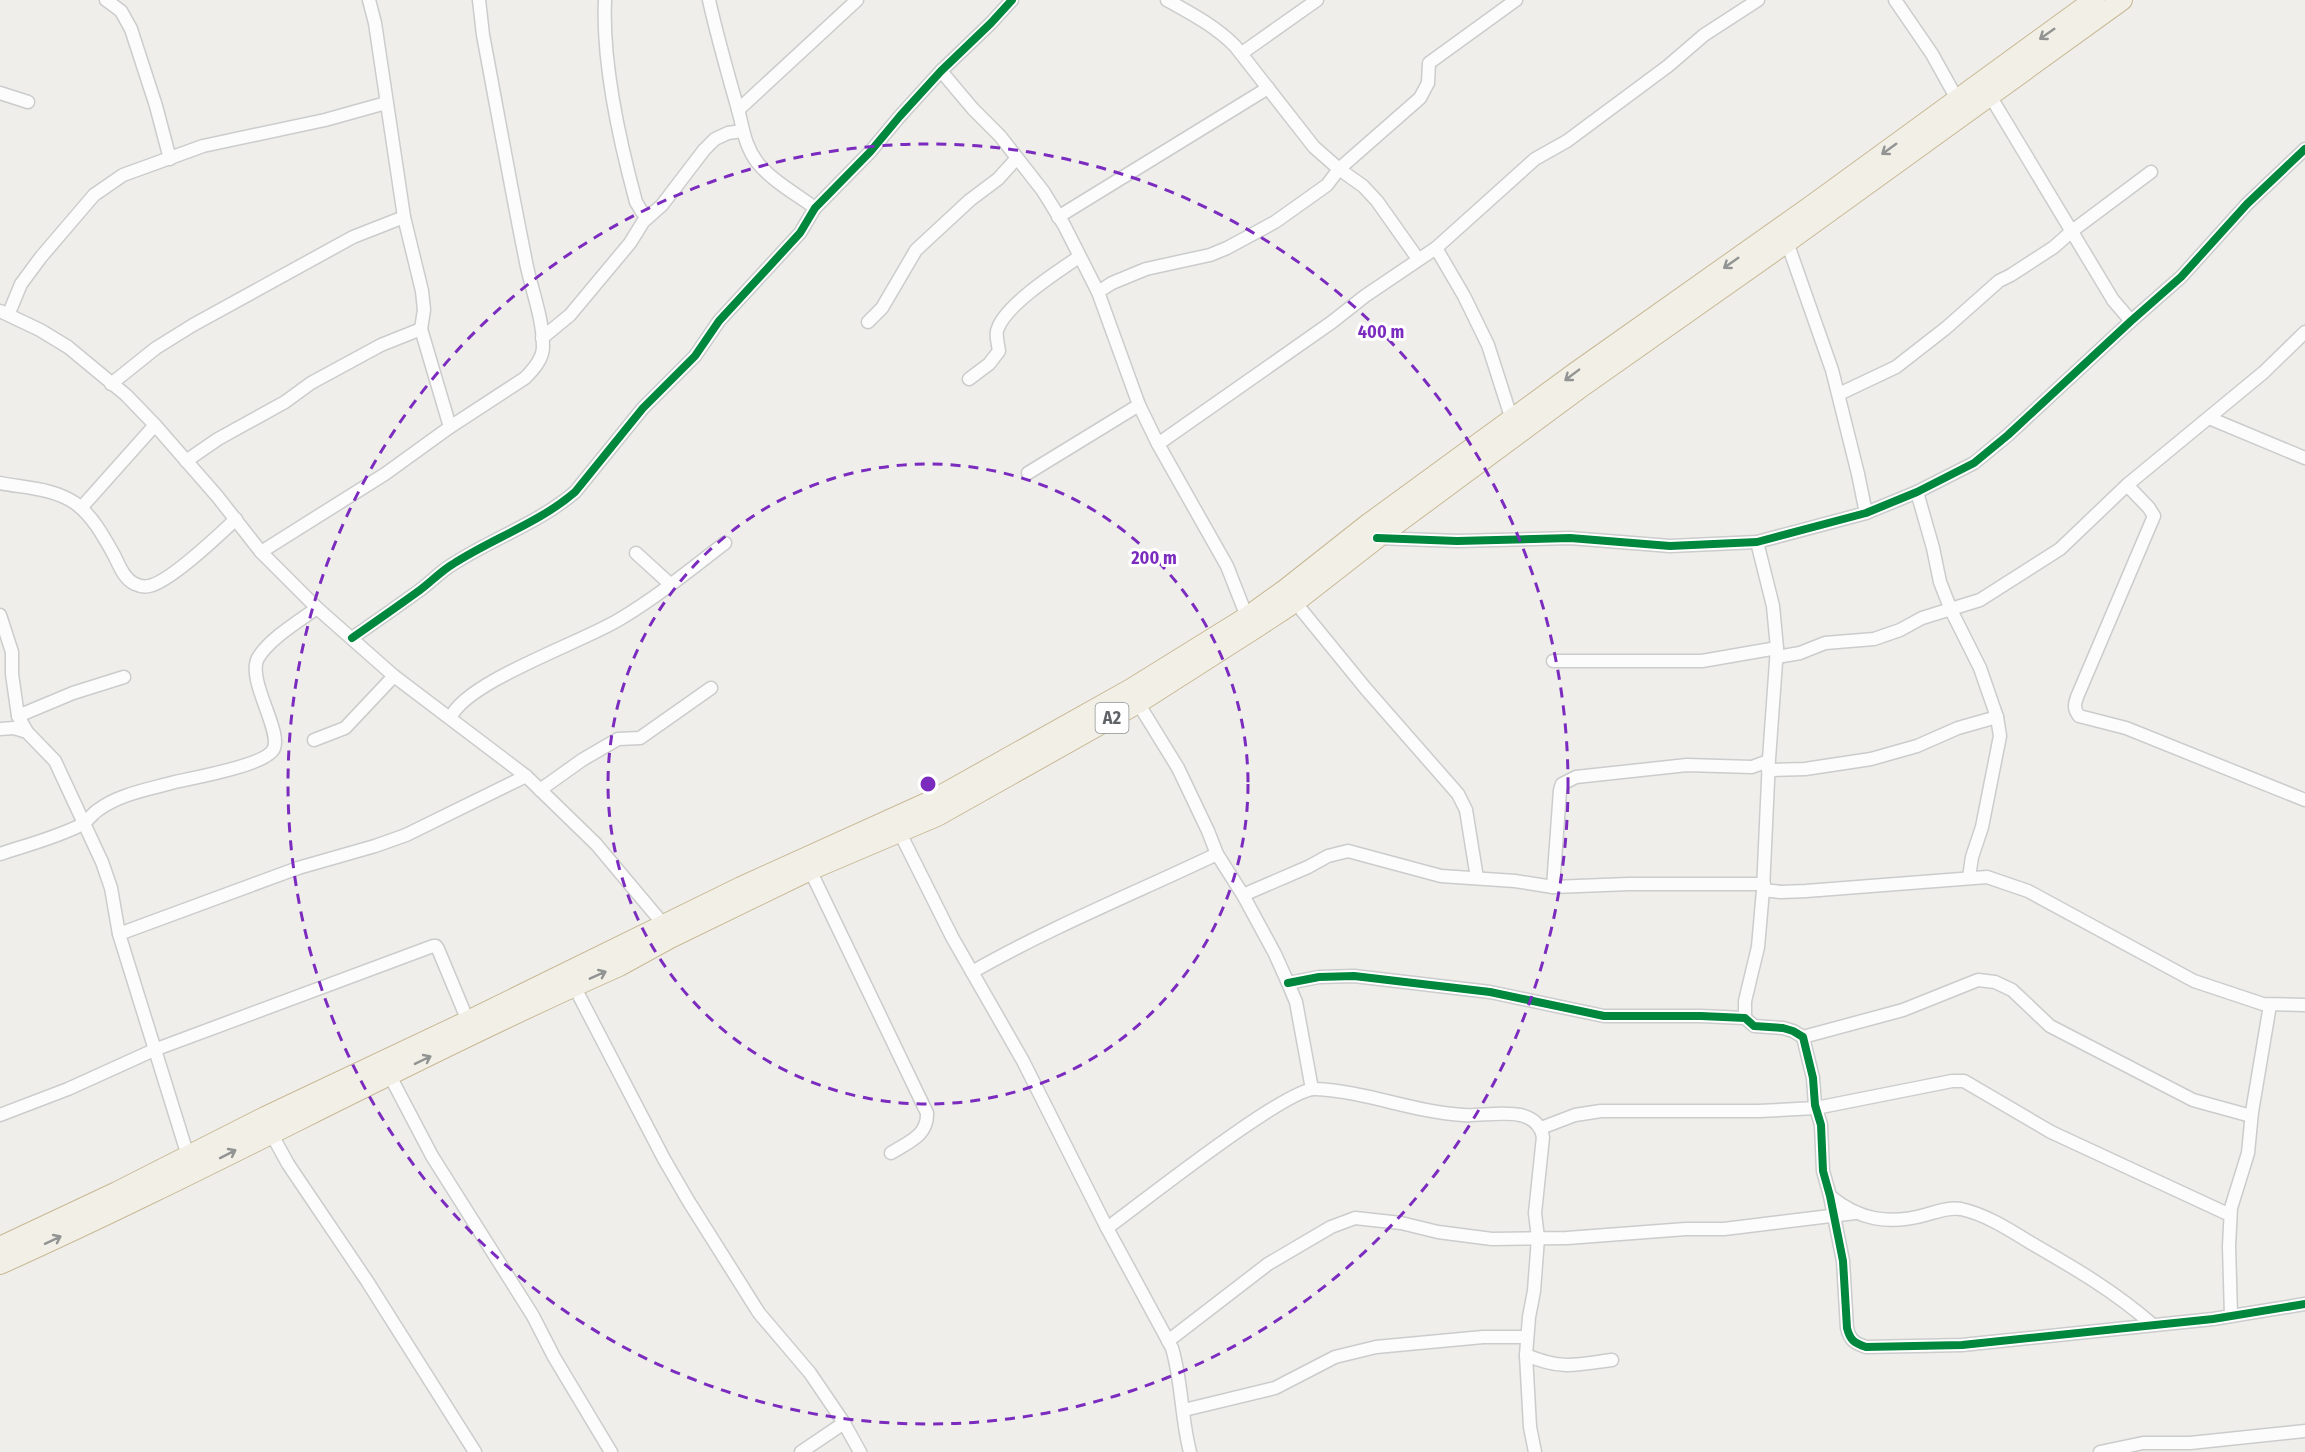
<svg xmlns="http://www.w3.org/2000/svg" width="2305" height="1452" viewBox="0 0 2305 1452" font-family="'Fira Sans Condensed',sans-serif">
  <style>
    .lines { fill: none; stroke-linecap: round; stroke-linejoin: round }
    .minor-casing { stroke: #cbcccc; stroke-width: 15 }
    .trunk-casing { stroke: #c8b996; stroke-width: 22 }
    .minor { stroke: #fdfcfc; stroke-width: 12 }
    .trunk { stroke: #f2f0e6; stroke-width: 20 }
    .cycleway-casing { stroke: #fff; stroke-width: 11 }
    .cycleway { stroke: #00873e; stroke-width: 8 }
    .oneway { stroke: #929494 }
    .ring { fill: none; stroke: #7b2cbf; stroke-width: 3; stroke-dasharray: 10 8 }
    .labels { text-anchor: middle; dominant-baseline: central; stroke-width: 6; stroke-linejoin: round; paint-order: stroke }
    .shield { fill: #fff; stroke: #8f9295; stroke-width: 1.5 }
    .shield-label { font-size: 18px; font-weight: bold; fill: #5f6368 }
    .centre { fill: #7b2cbf; stroke: #fff; stroke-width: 3 }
    .ring-label { font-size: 18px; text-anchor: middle; font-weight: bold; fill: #7b2cbf; stroke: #fff; stroke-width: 6; stroke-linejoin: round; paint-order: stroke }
  </style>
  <rect width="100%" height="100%" fill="#efeeea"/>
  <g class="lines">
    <g class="minor-casing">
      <g id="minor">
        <path d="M106 0 121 11 131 29 156 106 170 159"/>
        <path d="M369 0 375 23 404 217 422 291 424 310 421 329 450 427"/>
        <path d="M605 0C602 61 620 143 636 202L642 212 649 215"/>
        <path d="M709 0C717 36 727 71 737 106 743 126 744 145 757 162 771 180 796 194 815 208"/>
        <path d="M1167 0C1192 14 1215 26 1235 46L1314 147 1339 169 1363 186 1377 201 1418 259"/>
        <path d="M1895 0 1932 54 1957 99"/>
        <path d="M1242 53 1317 0"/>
        <path d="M941 71 973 109 1000 136 1043 191 1064 225 1098 292 1139 405 1158 444 1227 566 1247 617"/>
        <path d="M0 93 28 102"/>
        <path d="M1989 94 2113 300 2131 321"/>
        <path d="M738 110 857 0"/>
        <path d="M1058 217 1268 88"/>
        <path d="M1787 242 1832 370 1858 474 1866 513"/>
        <path d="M1436 248 1464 296 1488 345 1512 420"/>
        <path d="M1098 292 1112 283 1146 269 1210 255 1227 248 1275 222 1327 185 1339 169 1420 98 1428 83 1429 63 1516 0"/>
        <path d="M0 311 40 330 68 347 126 395 155 425 217 496 261 552 317 608 394 676 526 776 596 844 664 925"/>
        <path d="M9 313 21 284 41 257 94 195 123 175 203 146 325 120 386 103"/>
        <path d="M868 322 882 308 916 250 970 200 998 179 1017 158"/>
        <path d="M542 338 570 315 630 243 643 222 662 205 704 150 715 139 728 133 742 131"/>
        <path d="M969 379 989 364 999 351C998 344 995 333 998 328 1007 304 1057 272 1079 257"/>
        <path d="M111 384 156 348 193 325 353 237 404 217"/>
        <path d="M1839 394 1896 367 1946 328 1999 281 2011 275 2054 247 2072 231 2151 172"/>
        <path d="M2209 418 2305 458"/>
        <path d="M1158 444 1332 322 1365 296 1436 248 1535 159 1567 141 1668 66 1704 35 1758 0"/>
        <path d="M186 461 218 439 285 402 311 383 381 345 421 329"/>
        <path d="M1028 473 1139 405"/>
        <path d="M0 483C25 488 53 488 75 503 92 515 104 537 114 555 119 565 124 579 135 584 139 586 144 587 149 586 170 582 219 535 236 519"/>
        <path d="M2127 485 2149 508 2154 516 2077 697C2074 705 2074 709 2079 716L2126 728 2305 800"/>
        <path d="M1917 492 1933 548 1940 582 1951 610 1980 668 1997 717 2000 736 1982 827 1972 857 1969 877"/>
        <path d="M81 508 155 425"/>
        <path d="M1377 538 1457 541 1570 538 1670 546 1757 542 1866 513 1917 492 1974 463 2008 435 2131 321 2181 277 2247 204 2305 149"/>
        <path d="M261 552 385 474 450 427 525 378C533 370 543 359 543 347 543 315 530 287 525 257 510 183 497 109 483 35L479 0"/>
        <path d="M636 553 670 584"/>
        <path d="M1295 602 1366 689 1458 794 1466 810 1477 878"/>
        <path d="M0 615 12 652V674L18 716 27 732"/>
        <path d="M352 638C375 622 398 606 420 590 431 582 441 571 453 564 493 538 539 523 575 492L643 408 695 356 719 321 800 233 815 208 870 152 900 116 941 71 991 23 1012 0"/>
        <path d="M1777 657 1800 653 1825 643 1874 639 1900 630 1922 618 1980 600 2060 549 2127 485 2264 372 2305 332"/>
        <path d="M1553 661H1702L1777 648"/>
        <path d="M1138 703 1178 768 1208 831 1217 854 1243 895 1275 954 1288 983 1296 1002 1312 1089"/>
        <path d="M18 716 73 693 124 677"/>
        <path d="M451 717C467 681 583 642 620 619 657 597 691 569 725 543"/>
        <path d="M0 729 14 728 27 732 55 761 102 862 111 888 119 934 188 1156"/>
        <path d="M314 740 345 728 394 676"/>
        <path d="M1768 770 1805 769 1871 759 1917 746 1958 728 1997 717"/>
        <path d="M540 790 582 760 618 739 640 738 711 688"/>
        <path d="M899 831 952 937 1023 1061 1107 1228 1172 1348C1182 1381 1181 1418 1190 1452"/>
        <path d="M0 854C27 845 55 838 81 825 88 821 92 814 98 810 119 794 150 789 175 782 194 778 264 765 273 750 284 733 246 680 258 658 269 639 299 621 317 608"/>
        <path d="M810 870 927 1113C928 1136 908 1142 891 1153"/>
        <path d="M1553 887 1560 790 1562 784 1576 777 1687 765 1752 767 1768 761"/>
        <path d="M1763 890 1781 892 1806 891 1987 877 2028 891 2194 981 2263 1004 2305 1005"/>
        <path d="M1243 895 1308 867 1328 856 1348 851 1441 876 1515 881 1553 887 1629 884H1764"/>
        <path d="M119 934 298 868 375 846 406 835 526 776"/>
        <path d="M972 972C1051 927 1135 893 1217 854"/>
        <path d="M1288 983 1319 977 1354 976 1490 992 1604 1016H1701L1745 1018 1754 1026 1783 1028 1793 1031 1803 1037 1813 1078 1815 1105 1821 1125 1823 1171 1830 1196 1843 1261 1847 1328C1850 1340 1854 1343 1866 1347L1962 1345 2213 1319 2305 1304"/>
        <path d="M574 986 664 1159 689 1202 759 1313 810 1373 844 1423 860 1452"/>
        <path d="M1745 1018V1001L1758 947 1763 890 1769 759 1777 648 1773 606 1757 542"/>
        <path d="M1803 1037 1903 1010 1978 980 1995 982 2012 990 2050 1026 2193 1100 2251 1116"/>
        <path d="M390 1076 432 1156 533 1316 554 1357 611 1452"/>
        <path d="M0 1115 68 1089 154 1050 433 946H436L438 949 468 1021"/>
        <path d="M1541 1128 1575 1115 1601 1111H1759L1816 1108 1952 1081H1964L2051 1132 2230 1215"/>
        <path d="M271 1133 288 1164 367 1281 475 1452"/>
        <path d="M1830 1196C1859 1220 1889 1225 1925 1215 1936 1212 1949 1207 1961 1209 1985 1214 2010 1230 2031 1243 2076 1269 2114 1291 2153 1325"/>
        <path d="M1107 1228C1139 1205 1286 1088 1315 1089 1365 1091 1413 1112 1463 1115 1488 1117 1536 1102 1543 1137L1535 1213 1538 1238 1534 1291 1529 1317 1526 1355C1562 1370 1575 1365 1612 1360"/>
        <path d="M2231 1315 2229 1246 2231 1208 2248 1153 2252 1112 2270 1005"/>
        <path d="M1168 1341 1268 1264 1331 1227 1355 1218 1401 1223 1438 1232 1492 1239 1567 1238 1686 1229H1724L1855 1213"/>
        <path d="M1526 1355 1530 1427 1535 1452"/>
        <path d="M1184 1410 1275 1388 1335 1357 1376 1347 1483 1337H1526"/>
        <path d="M801 1452 844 1423"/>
        <path d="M2100 1452 2143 1443H2190L2305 1431"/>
      </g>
    </g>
    <g class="trunk-casing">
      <g id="trunk">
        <path d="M0 1247 117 1192 265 1117 468 1021 741 887 931 801 1131 689 1247 617 1286 589 1367 525 1575 373 1814 204 2094 0"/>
        <path d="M0 1264C209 1170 410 1059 619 966L670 938 810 870 937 816 1138 703 1260 625 1295 602 1377 538 1584 385 1787 242 2122 0"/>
      </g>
    </g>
    <use href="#minor" class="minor"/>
    <use href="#trunk" class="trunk"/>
    <g class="cycleway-casing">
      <g id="cycleway">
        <path d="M1377 538 1457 541 1570 538 1670 546 1757 542 1866 513 1917 492 1974 463 2008 435 2131 321 2181 277 2247 204 2305 149"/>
        <path d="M352 638C375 622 398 606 420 590 431 582 441 571 453 564 493 538 539 523 575 492L643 408 695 356 719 321 800 233 815 208 870 152 900 116 941 71 991 23 1012 0"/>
        <path d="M1288 983 1319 977 1354 976 1490 992 1604 1016H1701L1745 1018 1754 1026 1783 1028 1793 1031 1803 1037 1813 1078 1815 1105 1821 1125 1823 1171 1830 1196 1843 1261 1847 1328C1850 1340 1854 1343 1866 1347L1962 1345 2213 1319 2305 1304"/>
      </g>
    </g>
    <use href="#cycleway" class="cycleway"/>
  </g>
  <defs><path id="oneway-shaft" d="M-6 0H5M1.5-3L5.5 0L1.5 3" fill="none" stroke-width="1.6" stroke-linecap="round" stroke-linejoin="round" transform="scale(1.5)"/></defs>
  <g class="oneway">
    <use href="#oneway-shaft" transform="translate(2047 34) rotate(145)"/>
    <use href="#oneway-shaft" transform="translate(1889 149) rotate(144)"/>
    <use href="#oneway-shaft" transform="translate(1731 263) rotate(145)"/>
    <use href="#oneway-shaft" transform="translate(1572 375) rotate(143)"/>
    <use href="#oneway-shaft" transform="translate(598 975) rotate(-24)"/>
    <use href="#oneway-shaft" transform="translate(423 1060) rotate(-26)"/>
    <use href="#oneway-shaft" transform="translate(228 1154) rotate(-27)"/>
    <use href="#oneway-shaft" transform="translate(53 1240) rotate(-25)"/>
  </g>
  <g class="ring">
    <circle cx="928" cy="784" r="320"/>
    <circle cx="928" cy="784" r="640"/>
  </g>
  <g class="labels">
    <rect class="shield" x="1095.5" y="703" width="33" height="30" rx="4.5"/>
    <g class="shield-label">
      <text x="1112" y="718">A2</text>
    </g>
  </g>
  <circle cx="928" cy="784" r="9" class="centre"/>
  <g class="ring-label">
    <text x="1381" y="338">400 m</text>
    <text x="1154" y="564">200 m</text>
  </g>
</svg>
